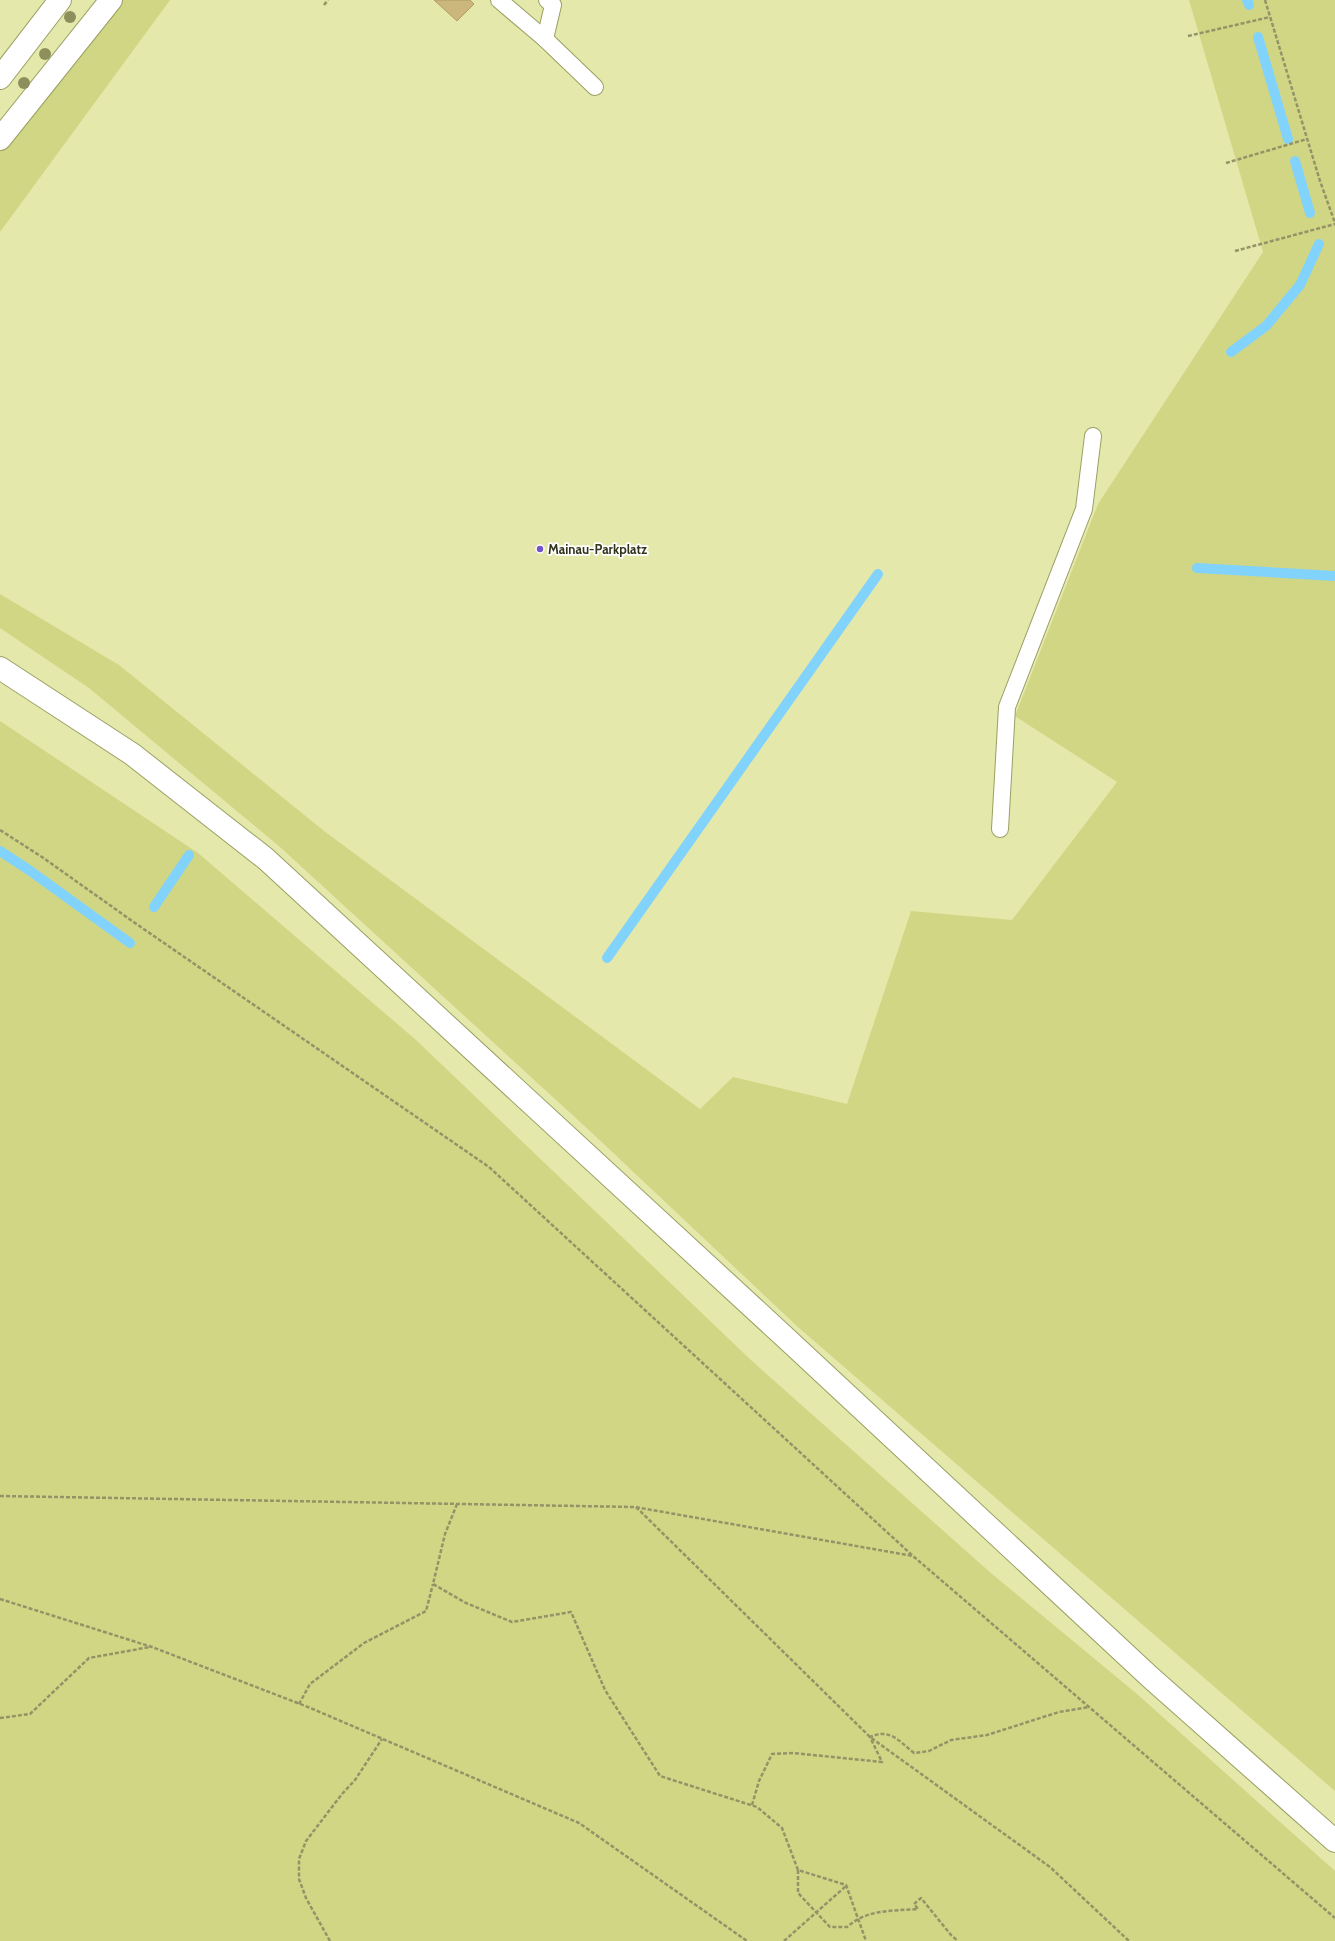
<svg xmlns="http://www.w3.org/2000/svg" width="1335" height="1941" viewBox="0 0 1335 1941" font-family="Cabin,sans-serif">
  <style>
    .green { fill: #d1d684 }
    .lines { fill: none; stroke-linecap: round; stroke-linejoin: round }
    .stream { stroke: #82d3fc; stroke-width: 10 }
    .building { fill: #cbb77b; stroke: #b29e63 }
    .lane-casing { stroke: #9b9f63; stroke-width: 18 }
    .street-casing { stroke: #9b9f63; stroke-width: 24 }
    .secondary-casing { stroke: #9b9f63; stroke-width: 24 }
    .path { stroke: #929467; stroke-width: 2.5; stroke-dasharray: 4 2; stroke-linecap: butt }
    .lane { stroke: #fff; stroke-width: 16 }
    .street { stroke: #fff; stroke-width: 22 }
    .secondary { stroke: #fff; stroke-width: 22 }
    .tree { fill: #8d905d }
    .poi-dot { fill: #7253cc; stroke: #fff; stroke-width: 1.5 }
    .labels { text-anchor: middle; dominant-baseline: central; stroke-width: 3.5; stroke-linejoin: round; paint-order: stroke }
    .poi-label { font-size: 13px; font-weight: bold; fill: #33341b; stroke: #fff; text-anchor: start }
  </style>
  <rect width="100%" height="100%" fill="#e4e8aa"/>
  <g class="green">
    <path d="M107 0H170L0 232V150Z"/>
    <path d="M1189 0H1335V1791L799 1328 591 1132 280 847 89 688 0 628V594L119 665 324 831 700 1109 733 1077 847 1104 911 911 1012 920 1117 782 1015 716 1098 504 1263 252Z"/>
    <path d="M0 721 198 853 416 1040 752 1361 992 1574 1137 1694 1335 1871V1941H0Z"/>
  </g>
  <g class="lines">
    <g class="stream">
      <path d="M1247 0 1249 5"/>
      <path d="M1258 37 1288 139"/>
      <path d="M1295 161 1310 213"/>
      <path d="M1231 352 1266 326 1300 285 1319 244"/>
      <path d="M1197 568 1335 576"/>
      <path d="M0 851 29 870 130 943"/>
      <path d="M154 907 189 855"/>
      <path d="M607 958 878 574"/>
    </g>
  </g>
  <path class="building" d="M434 0H470L474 4 457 21Z"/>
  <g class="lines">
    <g class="lane-casing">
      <g id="lane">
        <path d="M499 0 545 39 595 87"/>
        <path d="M545 39 553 5 547 0"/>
        <path d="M1000 829 1007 707 1084 509 1093 436"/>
      </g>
    </g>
    <g class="street-casing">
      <g id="street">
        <path d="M0 78 60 0"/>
        <path d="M0 139 111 0"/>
      </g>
    </g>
    <g class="secondary-casing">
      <path id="secondary" d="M0 668 132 754 266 859 788 1340 1150 1677 1335 1841"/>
    </g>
    <g class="path">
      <path d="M1265 0 1320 181 1335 223"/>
      <path d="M324 5 328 0"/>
      <path d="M1188 36 1270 17"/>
      <path d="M1226 163 1307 139"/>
      <path d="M1235 251 1335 224"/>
      <path d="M0 830 42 857 135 923 489 1167 913 1556 1335 1918"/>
      <path d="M0 1496 635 1507 913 1556"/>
      <path d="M457 1504 445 1534 433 1584 466 1603 512 1622 571 1612 605 1690 660 1776 757 1807 782 1828 798 1870 846 1885 866 1941"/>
      <path d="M636 1507 870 1737 1050 1867 1129 1941"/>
      <path d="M0 1599 152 1647 308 1707 579 1823 747 1941"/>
      <path d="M299 1704 310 1684 364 1643 426 1611 433 1584"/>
      <path d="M0 1718 30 1714 89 1658 150 1647"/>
      <path d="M752 1805 759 1781 772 1754 793 1753 882 1762 870 1737C890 1728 899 1741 914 1753L929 1751 951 1740 987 1735 1059 1712 1089 1707"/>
      <path d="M798 1870V1893L830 1927H847C867 1909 892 1911 918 1909L914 1904 921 1898 951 1935 958 1941"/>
      <path d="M330 1941 306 1898 299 1879V1859L306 1841 342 1794 355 1780 382 1739"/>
      <path d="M784 1941 846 1886"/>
    </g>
    <use href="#lane" class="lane"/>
    <use href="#street" class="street"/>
    <use href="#secondary" class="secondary"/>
  </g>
  <g class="tree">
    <circle cx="70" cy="17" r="6"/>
    <circle cx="45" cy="54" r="6"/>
    <circle cx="24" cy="83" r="6"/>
  </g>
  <circle class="poi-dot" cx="540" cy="549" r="4"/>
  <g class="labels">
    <g class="poi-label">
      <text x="548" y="549">Mainau-Parkplatz</text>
    </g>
  </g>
</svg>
